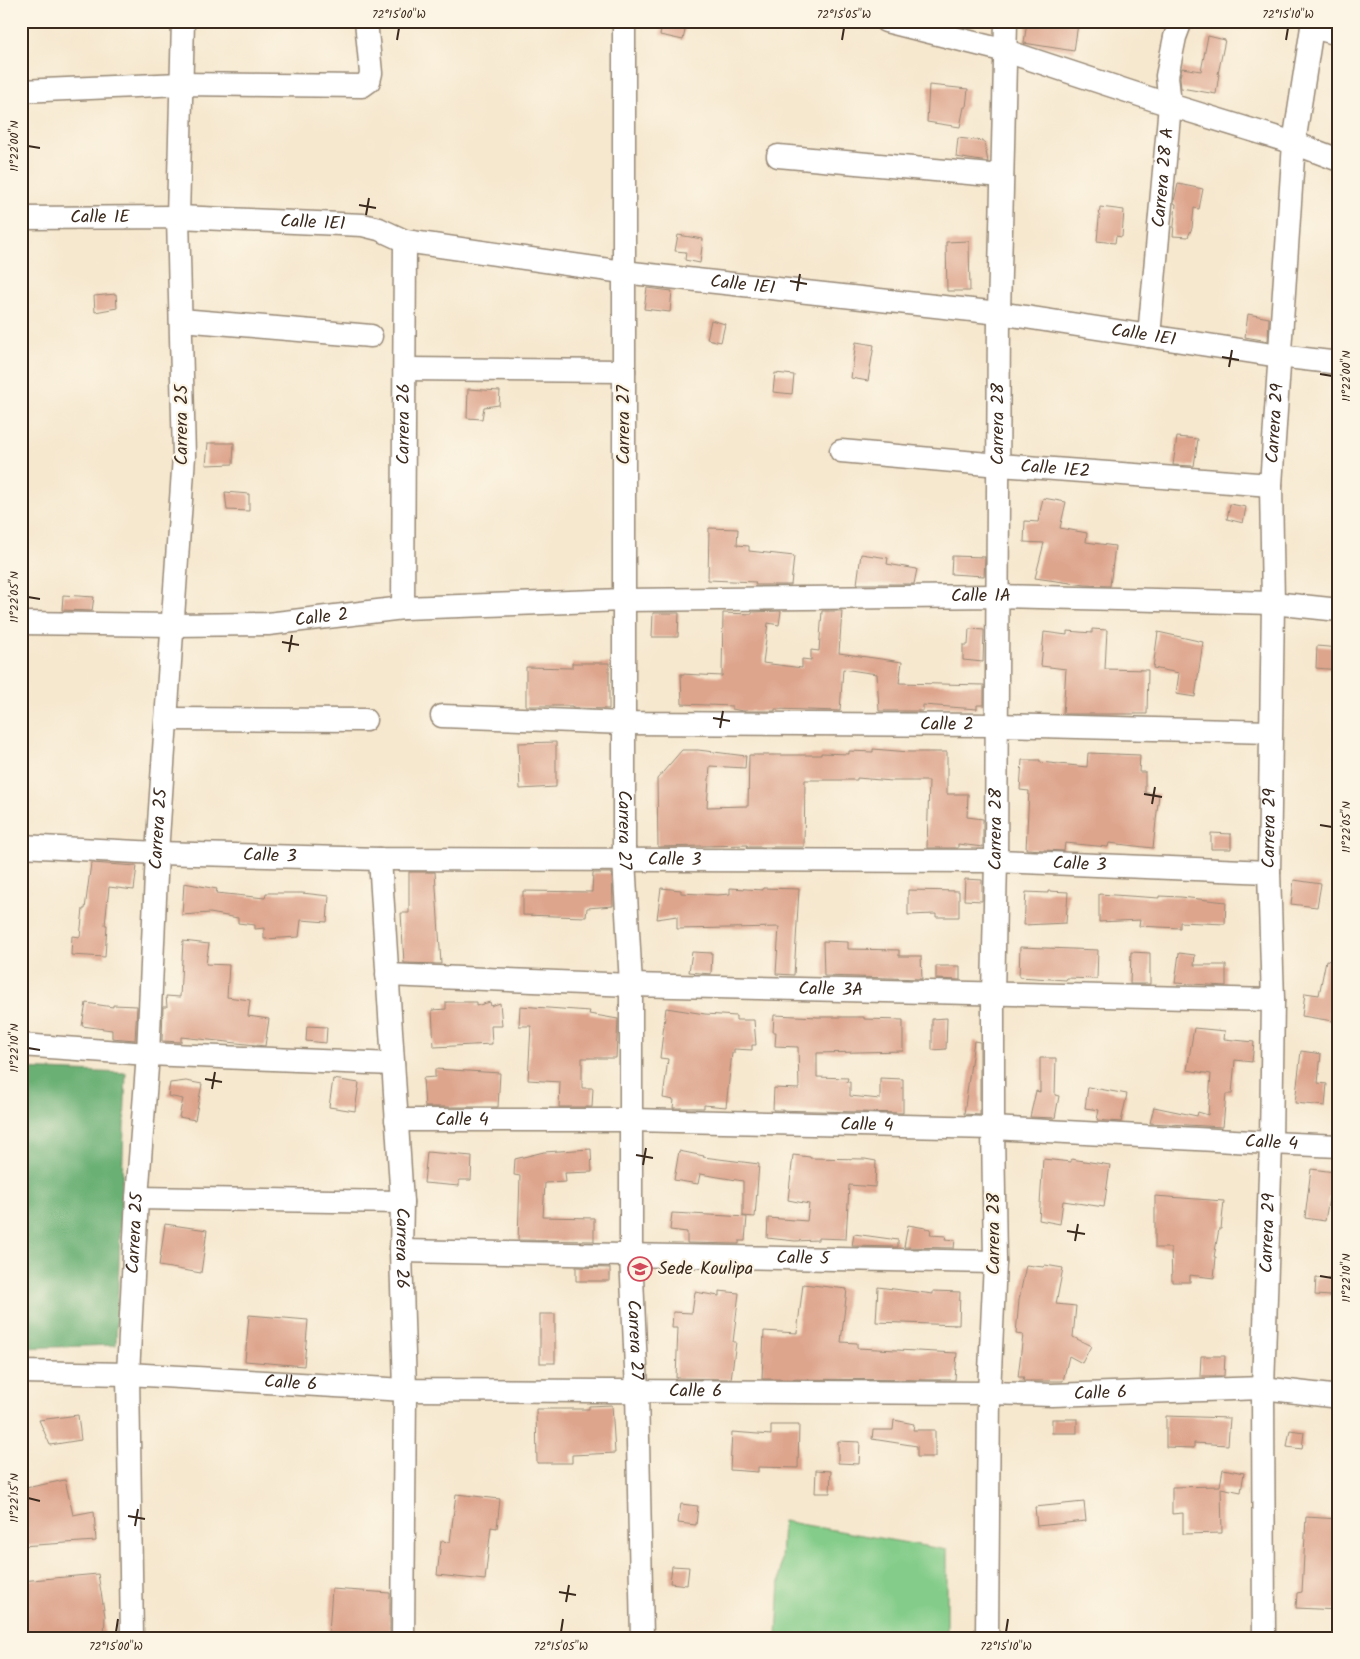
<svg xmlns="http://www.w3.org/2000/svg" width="1360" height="1659" viewBox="0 0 1360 1659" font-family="Kalam,sans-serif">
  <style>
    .green { fill: #83cc89; stroke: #5f7b54 }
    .forest { fill: #6ab075; stroke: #526d4a }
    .building { fill: #dea58d }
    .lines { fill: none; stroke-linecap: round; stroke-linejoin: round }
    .minor-casing { stroke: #988976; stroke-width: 25 }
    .minor { stroke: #fff; stroke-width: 22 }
    .ticks { fill: none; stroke: #3b2a1e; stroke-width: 2 }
    .labels { text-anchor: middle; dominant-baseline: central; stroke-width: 4.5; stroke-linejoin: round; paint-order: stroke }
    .street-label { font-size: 18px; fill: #3b2a1e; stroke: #fcf5e5 }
    .poi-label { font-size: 18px; fill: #3b2a1e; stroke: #fcf5e5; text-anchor: start }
    .neatline { fill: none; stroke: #3b2a1e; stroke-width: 2 }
    .ticks-label { font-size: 12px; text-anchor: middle; fill: #3b2a1e }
  </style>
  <rect width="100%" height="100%" fill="#fcf5e5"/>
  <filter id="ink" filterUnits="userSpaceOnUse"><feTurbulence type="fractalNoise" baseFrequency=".02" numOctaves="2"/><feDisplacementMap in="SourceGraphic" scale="10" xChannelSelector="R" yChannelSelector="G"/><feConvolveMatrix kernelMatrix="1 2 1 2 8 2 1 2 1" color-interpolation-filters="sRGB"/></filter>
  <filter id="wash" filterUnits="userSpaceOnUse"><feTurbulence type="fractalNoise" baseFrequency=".0096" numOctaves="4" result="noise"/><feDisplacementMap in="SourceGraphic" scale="20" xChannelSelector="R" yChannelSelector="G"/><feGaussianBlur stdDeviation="1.12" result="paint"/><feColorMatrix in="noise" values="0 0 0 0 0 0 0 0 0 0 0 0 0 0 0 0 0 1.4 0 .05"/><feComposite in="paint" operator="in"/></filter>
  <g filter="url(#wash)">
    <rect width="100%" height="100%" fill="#f6e8cf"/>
    <path class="green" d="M783 1521 947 1550V1638H777Z"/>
    <path class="forest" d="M21 1069 126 1073 116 1345 21 1348Z"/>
    <g id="blocks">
      <g class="building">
        <path d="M663 21H687L683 40 660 35Z"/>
        <path d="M1027 21H1062L1078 24 1074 51 1024 43Z"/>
        <path d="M1208 36 1225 40 1218 74H1219L1216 94 1181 88 1180 77 1182 68 1201 71Z"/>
        <path d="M929 85 968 89 966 107H964L960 127 927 122Z"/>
        <path d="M958 138 984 141 988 162 956 157Z"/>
        <path d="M1178 184 1203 189 1199 209 1194 208 1192 228 1188 237 1173 236 1176 204 1174 203V201Z"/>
        <path d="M1100 207 1124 210 1122 237 1116 236 1115 243 1097 241Z"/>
        <path d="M678 235 703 239 700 263 685 260 686 252 675 251Z"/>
        <path d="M969 241 970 291H947L946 242Z"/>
        <path d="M647 288 672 291 670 312 644 309Z"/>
        <path d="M116 294 117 308 95 312 94 296Z"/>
        <path d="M1248 314 1269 318 1268 341 1245 337Z"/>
        <path d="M711 320 725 324 721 342 707 339Z"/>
        <path d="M856 342 874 345 868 381 851 378Z"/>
        <path d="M775 373 794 375 792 394 773 392Z"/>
        <path d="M468 389 500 391 499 405 484 407 482 419 467 418Z"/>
        <path d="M1177 437 1198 439 1194 466 1173 465Z"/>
        <path d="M208 443H234L233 464 206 465Z"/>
        <path d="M225 492 249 494V511L227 510Z"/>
        <path d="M1043 498 1066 502 1060 528 1087 533 1086 542 1115 546 1110 586 1085 585 1035 578 1044 543 1024 542 1025 521 1038 522Z"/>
        <path d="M1230 504 1246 507 1243 523 1227 519Z"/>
        <path d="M709 528 738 529 737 545 749 546V551L794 556 791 585H755L756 582 708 580Z"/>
        <path d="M861 554 888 558 887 564 917 569 914 584H857Z"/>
        <path d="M952 556 985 557 984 576 951 574Z"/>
        <path d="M63 595 94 597 92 611 62 610Z"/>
        <path d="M781 611 779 625 768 623 763 663 802 668V659L811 660V650L819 651 822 611H842L839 653 902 662 899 683 984 685V705H977V709L923 705V711H879L877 674 843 669 840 711 775 709V711H743L732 709V706L682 704 681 674 722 676 723 613 752 614V612Z"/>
        <path d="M653 613H679L678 637H652Z"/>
        <path d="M969 629 984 630 983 662 963 660V645H968Z"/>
        <path d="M1092 629 1107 630 1105 669 1148 670 1147 714H1063L1066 669 1041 666 1044 632 1067 635V631L1092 633Z"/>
        <path d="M1158 632 1203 642 1195 697 1176 694 1179 673 1153 668Z"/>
        <path d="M1317 646 1339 648V670L1316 668Z"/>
        <path d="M572 663H609V709L572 708V706H526V667L572 668Z"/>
        <path d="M556 742V787L520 789 518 743Z"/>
        <path d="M873 749 909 752H947V794H968L967 817 983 819V847L958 844V848H927L929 781H892L857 778V780H805L804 847H747L748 845 658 847 657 779 682 750H698L746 756 745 768 710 766 707 807 748 806 749 755H821V753L849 754V751L873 752Z"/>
        <path d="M1088 753 1140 755 1139 772H1145V793L1159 794 1153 848 1109 843 1108 847 1065 843 1064 851 1026 849 1029 791 1020 790 1022 760H1040V762L1087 767Z"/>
        <path d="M1211 833 1231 834V849H1211Z"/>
        <path d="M91 863 137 866 134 890 109 887 105 925H107L105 957 71 955 72 936 80 937 83 909H85Z"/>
        <path d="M409 872H435L441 964 404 963 401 913H409Z"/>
        <path d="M593 873H612L613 906 587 908 586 917 523 915V891L592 892Z"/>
        <path d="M965 879 982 880V901L964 900Z"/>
        <path d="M1294 880 1321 884 1317 907 1291 904Z"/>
        <path d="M184 883 217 889 216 893 265 898 266 893H302L329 896 327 922 301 920 299 937 264 939V928L255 929V925L238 923V918L210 913 182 915Z"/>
        <path d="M661 888 681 890V893L717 895 730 894V888L763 890V888L799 889 794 975 776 974 779 927 677 929V916L657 919Z"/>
        <path d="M908 890 959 891V917H936V914L908 915Z"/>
        <path d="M1048 891 1068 892 1066 923 1024 925 1026 892 1048 893Z"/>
        <path d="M1099 894 1159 898V896L1181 897 1226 902 1225 924 1180 922V928L1139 926 1140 920 1099 922Z"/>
        <path d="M183 941 209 944 206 964 229 965 227 997 250 1000 248 1016 269 1019 265 1046 181 1037V1042L162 1041 163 1007H167L166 996 180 997Z"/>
        <path d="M823 941 848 942V949L899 950V956H921L922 979 824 976Z"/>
        <path d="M1020 947 1098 950 1097 979 1067 978 1066 980 1019 977Z"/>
        <path d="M692 952 712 953 711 974 689 972Z"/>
        <path d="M1131 952 1150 953V984H1130Z"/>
        <path d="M1179 953 1195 955 1194 965H1226V986L1175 983Z"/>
        <path d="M1326 960 1339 963V1022L1302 1016 1305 993 1319 995Z"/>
        <path d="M936 966H960V980L936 979Z"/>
        <path d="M446 1002H476V1006L490 1002 491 1006 500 1003 502 1026H491L492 1044 434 1047 432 1010 446 1009Z"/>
        <path d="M86 1003 113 1007V1005L137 1006 135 1040 112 1038V1030L82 1026Z"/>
        <path d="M520 1006 590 1011 589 1014 618 1019 616 1058H582V1088H593L592 1107H559L560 1082 528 1080 531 1026H519Z"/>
        <path d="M666 1008 705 1014 736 1016V1020H754L756 1045H752V1050L734 1049V1053H732L726 1107 704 1105V1108H673L674 1100 663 1098 668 1059 660 1058Z"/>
        <path d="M774 1015 818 1017H864V1019L903 1020V1051L817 1053V1077L848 1078 847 1082H850V1096L880 1099V1078L903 1079V1113L773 1110 774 1088 799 1089 798 1047 775 1046 776 1032H773Z"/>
        <path d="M947 1018 946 1049 932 1050V1019Z"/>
        <path d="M307 1026 327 1027 326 1043 306 1041Z"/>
        <path d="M1194 1028 1225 1031 1224 1039 1254 1042 1252 1062 1235 1060 1232 1094H1226L1223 1127 1150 1123 1154 1107 1197 1116 1198 1112 1208 1115 1211 1074 1187 1070Z"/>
        <path d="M974 1041 980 1042V1115L964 1114Z"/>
        <path d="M1301 1051 1321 1054 1318 1083 1327 1084 1325 1106 1295 1103Z"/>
        <path d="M1040 1058H1056L1055 1095 1059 1096 1055 1118 1030 1117 1036 1091 1040 1092Z"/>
        <path d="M435 1069 500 1073 498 1107H425L423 1078 435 1077Z"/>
        <path d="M333 1079 359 1083 355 1111 329 1107Z"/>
        <path d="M186 1081 202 1084 195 1120 179 1117 183 1099 168 1096 170 1083Z"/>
        <path d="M1088 1087 1127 1094 1121 1122 1097 1120 1099 1110 1085 1108Z"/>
        <path d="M591 1149 592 1172 565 1173 566 1182 545 1183 543 1217 594 1218V1241L518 1240 520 1176 514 1175 515 1159 544 1152Z"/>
        <path d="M679 1151 704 1156 703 1157 759 1164 755 1217 743 1216V1181L700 1174 698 1184 674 1180Z"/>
        <path d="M427 1152 472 1156 471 1180H459V1186L424 1183Z"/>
        <path d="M793 1155 810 1157V1158L865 1159 876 1161 875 1187 849 1185 846 1239 818 1238V1240L795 1241 767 1238 768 1218 807 1221 809 1204 788 1200Z"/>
        <path d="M1043 1159 1071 1162V1159L1110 1165 1104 1207 1063 1201 1060 1224 1039 1220Z"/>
        <path d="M1311 1169 1335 1172 1332 1198H1329L1325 1221 1305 1218Z"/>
        <path d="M1155 1196 1224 1201 1221 1229H1219L1214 1257H1216L1214 1278 1190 1275V1282H1172L1171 1248H1155Z"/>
        <path d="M672 1213 747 1217 745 1241H739V1244L687 1243V1232L670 1230Z"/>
        <path d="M165 1224 207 1230 201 1273 159 1266Z"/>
        <path d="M908 1225 931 1229 930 1235 946 1236 945 1239 955 1240 954 1248 904 1247Z"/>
        <path d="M854 1234 898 1240V1247L852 1246Z"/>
        <path d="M1026 1265 1043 1267 1045 1265 1063 1268 1056 1304 1076 1306 1073 1337 1091 1346 1082 1363 1069 1356 1063 1381H1023L1024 1377H1018L1023 1335 1016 1334 1019 1300Z"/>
        <path d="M576 1267 610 1268V1281H576Z"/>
        <path d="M1316 1278 1332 1279 1331 1296 1315 1295Z"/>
        <path d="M803 1284 847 1289 841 1342 857 1343V1348L957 1353 955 1380 762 1379 764 1331 797 1333Z"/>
        <path d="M878 1287 933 1294V1291L960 1292 959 1325 876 1322Z"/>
        <path d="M719 1291 739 1293 733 1342H736L731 1379 676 1378 678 1328H672L673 1312 692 1313 695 1292 719 1296Z"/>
        <rect x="540" y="1314" width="15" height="49"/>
        <path d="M249 1315 308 1320 304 1366 245 1361Z"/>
        <path d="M1201 1356H1225L1224 1376H1200Z"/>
        <path d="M612 1405 615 1453 572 1455V1463H537L536 1409H589V1406Z"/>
        <path d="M78 1415 81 1440 50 1445 39 1420Z"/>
        <path d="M1166 1416 1230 1418 1228 1445 1194 1443V1448L1166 1447Z"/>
        <rect x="1052" y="1419" width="25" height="14"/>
        <path d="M894 1420 914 1424 913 1430H935V1457H917V1446L872 1439 873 1430H893Z"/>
        <path d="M771 1425H799L798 1468 758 1467V1472L730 1470 732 1432 771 1435Z"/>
        <path d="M1290 1430 1304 1432 1302 1449 1287 1447Z"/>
        <path d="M838 1441 860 1442 859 1464 838 1463Z"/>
        <path d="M1223 1469 1244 1473 1241 1492 1221 1488 1222 1533 1183 1534V1513L1172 1514V1487L1220 1486Z"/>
        <path d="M816 1470 831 1471 830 1493H815Z"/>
        <path d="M65 1480 73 1515 94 1511 96 1541 21 1546V1489Z"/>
        <path d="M456 1494 500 1499 497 1528 491 1527 485 1580 437 1575 441 1541 450 1542Z"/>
        <path d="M1084 1502 1086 1521 1037 1526 1035 1507Z"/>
        <path d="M681 1504 698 1506 696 1525 678 1523Z"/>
        <path d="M1306 1517 1339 1519V1610L1296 1608 1297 1593 1302 1592Z"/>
        <path d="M672 1566 689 1567 687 1585 670 1583Z"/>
        <path d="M98 1574 105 1616 104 1638H38L23 1636 25 1607H21V1581Z"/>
        <path d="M332 1589 390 1593V1637L329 1633Z"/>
      </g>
    </g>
  </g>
  <g filter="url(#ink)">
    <use href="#blocks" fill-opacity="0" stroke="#988976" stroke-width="1"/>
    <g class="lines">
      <g class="minor-casing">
        <g id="minor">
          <path id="s1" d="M624 21V859L631 985V1255L637 1391 642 1638"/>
          <path d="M886 21 1006 51 1170 105 1294 143 1339 160"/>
          <path d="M1312 27 1339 34"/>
          <path d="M21 91 181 84 362 86 369 81 371 73 366 21"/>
          <path d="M778 156 1002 176"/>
          <path id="s2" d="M21 218 178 217 363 225 379 229 405 241 623 272 999 313 1279 356 1339 363"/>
          <path d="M181 320 371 336"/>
          <path id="s3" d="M1149 336 1170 105 1167 76 1175 37 1181 21"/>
          <path d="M405 369 624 371"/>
          <path id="s4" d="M841 451 999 465 1271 485"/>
          <path id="s5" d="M403 608 405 241"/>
          <path id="s6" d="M21 623 173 625 268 624 403 608 623 600 997 596 1273 603 1339 610"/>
          <path id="s7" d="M442 716 624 723 996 725 1270 732"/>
          <path d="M167 719 365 720"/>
          <path id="s8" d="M21 846 157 853 380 859 996 861 1269 872"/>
          <path id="s9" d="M380 859 402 1202 401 1251 405 1390 403 1638"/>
          <path id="s10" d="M387 975 631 985 1273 1000"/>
          <path d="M21 1045 148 1054 393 1064"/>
          <path id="s11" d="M396 1120H630L993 1128 1271 1143 1339 1146"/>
          <path d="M137 1198 402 1202"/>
          <path id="s12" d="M401 1251 995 1262"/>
          <path id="s13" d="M21 1372 128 1374 405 1390 989 1393 1052 1395 1263 1388 1339 1397"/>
          <path id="s14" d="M132 1638 128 1374 137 1198 148 1054 157 853 184 456 178 217 183 21"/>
          <path id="s15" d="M987 1638 989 1393 995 1262 993 1128V994L996 861 999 313 1006 21"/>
          <path id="s16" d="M1264 1638 1263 1388 1271 1143 1273 1000 1269 872 1273 603 1271 485 1294 143 1313 21"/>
        </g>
      </g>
      <use href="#minor" class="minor"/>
    </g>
  </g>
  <path class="ticks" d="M397 40 399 28M842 40 844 28M1286 40 1288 28M28 146 40 148M359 205 376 208M366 215 369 198M790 281 807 284M797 291 800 274M1222 357 1239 360M1229 367 1232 350M1320 374 1332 376M28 597 40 599M282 642 299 645M289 652 292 635M713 718 730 721M720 728 723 711M1144 794 1162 797M1152 804 1155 787M1320 825 1332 827M28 1048 40 1050M205 1079 222 1082M212 1089 215 1072M636 1155 653 1158M643 1165 646 1148M1067 1231 1085 1234M1075 1241 1078 1224M1320 1276 1332 1278M28 1498 40 1501M128 1516 145 1519M135 1526 138 1509M559 1592 576 1595M566 1602 569 1585M116 1632 118 1619M561 1632 563 1619M1006 1632 1008 1619"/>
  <defs>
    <g id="school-ring" transform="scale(1.25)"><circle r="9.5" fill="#fcf5e5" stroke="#d1495b" stroke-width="1.5"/><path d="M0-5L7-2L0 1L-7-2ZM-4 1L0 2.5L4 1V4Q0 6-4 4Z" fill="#d1495b"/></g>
  </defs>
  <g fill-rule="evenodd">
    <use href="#school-ring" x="640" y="1269"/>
  </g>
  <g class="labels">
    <g class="street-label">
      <text stroke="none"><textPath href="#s3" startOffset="159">Carrera 28 A</textPath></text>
      <text stroke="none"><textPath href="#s2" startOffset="79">Calle 1E</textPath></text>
      <text stroke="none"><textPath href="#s2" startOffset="292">Calle 1E1</textPath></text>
      <text stroke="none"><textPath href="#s2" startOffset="728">Calle 1E1</textPath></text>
      <text stroke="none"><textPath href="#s2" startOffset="1132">Calle 1E1</textPath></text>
      <text stroke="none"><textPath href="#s16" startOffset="1215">Carrera 29</textPath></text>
      <text transform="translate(182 425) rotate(-90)">Carrera 25</text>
      <text stroke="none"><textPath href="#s5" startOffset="184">Carrera 26</textPath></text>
      <text transform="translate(624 425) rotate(-90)">Carrera 27</text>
      <text stroke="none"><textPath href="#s15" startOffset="1214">Carrera 28</textPath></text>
      <text stroke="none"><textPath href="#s4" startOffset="215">Calle 1E2</textPath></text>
      <text stroke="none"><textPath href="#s6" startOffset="961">Calle 1A</textPath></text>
      <text stroke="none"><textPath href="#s6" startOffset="301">Calle 2</textPath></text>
      <text stroke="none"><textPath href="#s7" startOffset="505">Calle 2</textPath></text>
      <text stroke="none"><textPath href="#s16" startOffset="810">Carrera 29</textPath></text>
      <text stroke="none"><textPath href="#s14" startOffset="810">Carrera 25</textPath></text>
      <text stroke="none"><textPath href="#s1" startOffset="809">Carrera 27</textPath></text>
      <text stroke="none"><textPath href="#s15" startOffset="809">Carrera 28</textPath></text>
      <text stroke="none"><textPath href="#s8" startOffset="249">Calle 3</textPath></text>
      <text stroke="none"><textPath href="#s8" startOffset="654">Calle 3</textPath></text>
      <text stroke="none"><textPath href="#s8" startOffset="1059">Calle 3</textPath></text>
      <text stroke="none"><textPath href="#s10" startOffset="444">Calle 3A</textPath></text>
      <text stroke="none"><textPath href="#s11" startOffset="66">Calle 4</textPath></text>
      <text stroke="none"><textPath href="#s11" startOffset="471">Calle 4</textPath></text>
      <text stroke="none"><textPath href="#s11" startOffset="876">Calle 4</textPath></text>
      <text stroke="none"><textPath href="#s16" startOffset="405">Carrera 29</textPath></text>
      <text stroke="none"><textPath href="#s14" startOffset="405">Carrera 25</textPath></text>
      <text transform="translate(994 1234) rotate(-90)">Carrera 28</text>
      <text stroke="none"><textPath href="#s9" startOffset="390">Carrera 26</textPath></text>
      <text stroke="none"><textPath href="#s12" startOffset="402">Calle 5</textPath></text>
      <text stroke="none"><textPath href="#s1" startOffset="1319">Carrera 27</textPath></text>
      <text stroke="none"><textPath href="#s13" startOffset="270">Calle 6</textPath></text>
      <text stroke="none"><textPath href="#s13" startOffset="675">Calle 6</textPath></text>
      <text stroke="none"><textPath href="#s13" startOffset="1080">Calle 6</textPath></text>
    </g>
    <g class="poi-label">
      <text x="658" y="1269">Sede Koulipa</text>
    </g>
  </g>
  <rect width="1360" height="1659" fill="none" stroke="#fcf5e5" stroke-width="55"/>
  <rect x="28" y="28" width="1304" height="1604" class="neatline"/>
  <g class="ticks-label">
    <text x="399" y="18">72°15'00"W</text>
    <text x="844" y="18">72°15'05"W</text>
    <text x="1288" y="18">72°15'10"W</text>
    <text transform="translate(14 146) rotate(-90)" y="4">11°22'00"N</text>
    <text transform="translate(1346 376) rotate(-90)" y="4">11°22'00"N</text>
    <text transform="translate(14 597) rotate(-90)" y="4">11°22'05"N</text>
    <text transform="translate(1346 827) rotate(-90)" y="4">11°22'05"N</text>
    <text transform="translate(14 1048) rotate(-90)" y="4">11°22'10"N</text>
    <text transform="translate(1346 1278) rotate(-90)" y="4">11°22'10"N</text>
    <text transform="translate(14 1498) rotate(-90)" y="4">11°22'15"N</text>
    <text x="116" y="1650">72°15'00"W</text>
    <text x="561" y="1650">72°15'05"W</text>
    <text x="1006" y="1650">72°15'10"W</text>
  </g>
</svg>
